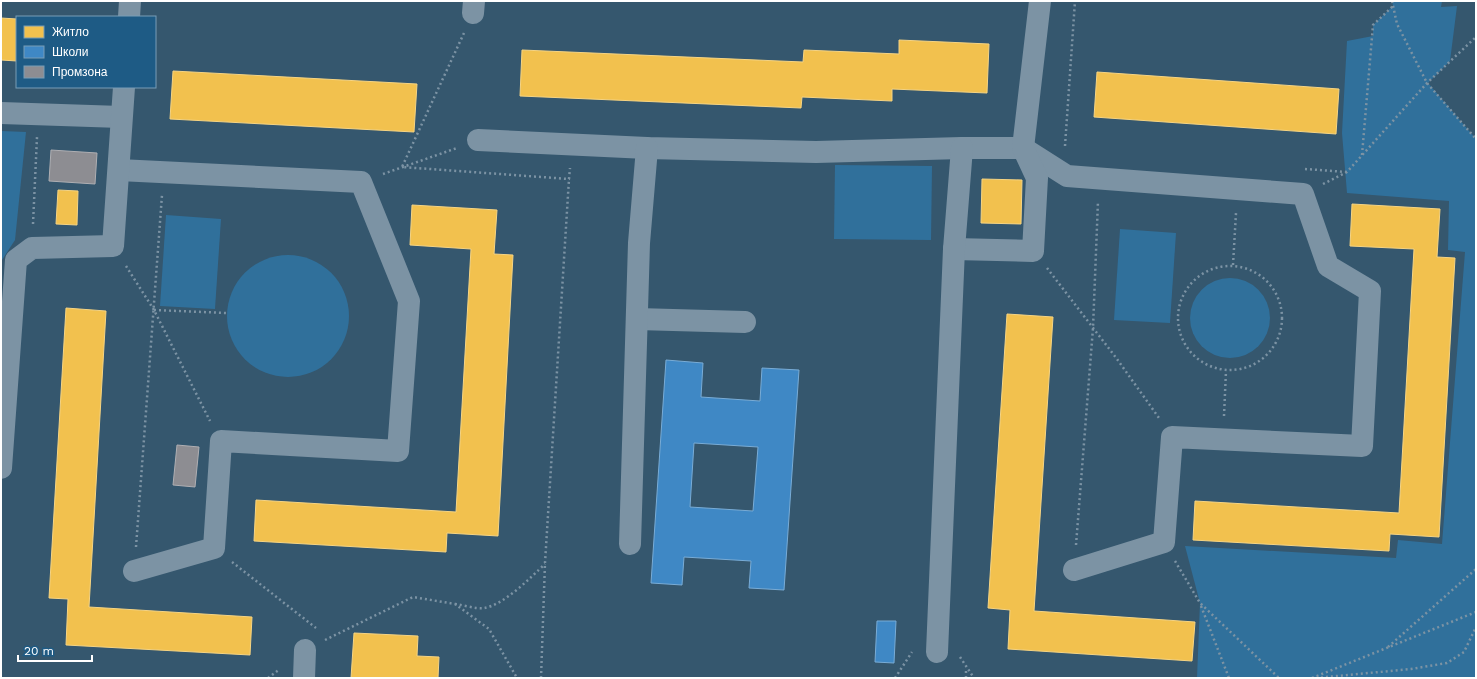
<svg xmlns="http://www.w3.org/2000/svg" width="1477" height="679" viewBox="0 0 1477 679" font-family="'Work Sans',sans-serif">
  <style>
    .green { fill: #30709b }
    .homes { fill: #f2c14e; stroke: #f6d483 }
    .schools { fill: #3f88c5; stroke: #79acd6; fill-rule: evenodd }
    .industry { fill: #8d8d92; stroke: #afafb3 }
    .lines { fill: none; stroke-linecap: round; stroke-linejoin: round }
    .path { stroke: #7c93a4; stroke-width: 2.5; stroke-dasharray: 2 3; stroke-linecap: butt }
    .minor { stroke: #7c93a4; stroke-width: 22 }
  </style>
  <rect width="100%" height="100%" fill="#35576e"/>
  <g class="green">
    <path d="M1392 1H1442L1441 7 1457 6 1450 61 1428 83 1476 139V678H1197L1200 603 1185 546 1396 558 1398 540 1442 544 1465 252 1448 250 1449 201 1347 193 1342 133 1347 41 1373 36V25L1393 6Z"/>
    <path d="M1 131 26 132 15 240 2 260Z"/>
    <path d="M835 165 932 166 931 240 834 239Z"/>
    <path d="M166 215 221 219 215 309 160 306Z"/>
    <path d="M1120 229 1176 233 1170 323 1114 320Z"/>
    <circle cx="288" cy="316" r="61"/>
    <circle cx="1230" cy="318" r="40"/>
  </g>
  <g class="homes">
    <path d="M1 18 17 19V61L1 60Z"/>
    <path d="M899 40 989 44 987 93 892 89V101L802 97 801 108 520 96 522 50 803 62 804 50 899 54Z"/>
    <path d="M173 71 417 84 414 132 170 119Z"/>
    <path d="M1097 72 1339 89 1336 134 1094 117Z"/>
    <path d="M982 179 1022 180 1021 224 981 223Z"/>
    <path d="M58 190 78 191 77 225 56 224Z"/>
    <path d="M1352 204 1440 209 1437 257 1455 258 1439 537 1390 534 1389 551 1193 540 1195 501 1399 513 1414 249 1350 246Z"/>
    <path d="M412 205 497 210 494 254 513 255 498 536 447 533 446 552 254 541 256 500 456 512 471 249 410 245Z"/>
    <path d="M66 308 106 311 89 607 252 617 250 655 66 645 68 599 49 598Z"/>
    <path d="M1007 314 1053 317 1034 611 1195 622 1192 661 1008 649 1010 610 988 608Z"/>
    <path d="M354 633 418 636 417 656 439 657 438 678H351Z"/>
  </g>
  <g class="schools">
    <path d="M666 360 703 363 701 397 760 401 762 368 799 370 784 590 749 588 751 561 684 557 682 585 651 583ZM694 443 758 447 753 511 690 507Z"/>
    <path d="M877 621H896L894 663 875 662Z"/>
  </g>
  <g class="industry">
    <path d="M51 150 97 153 95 184 49 181Z"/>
    <path d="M177 445 199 447 195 487 173 485Z"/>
  </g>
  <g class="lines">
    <g class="path">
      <path d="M1392 1 1397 24 1427 83 1476 139"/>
      <path d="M464 33 402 167 569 179 570 168"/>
      <path d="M1065 146 1075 1"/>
      <path d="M1362 155 1373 25 1393 6"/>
      <path d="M1305 169 1347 172"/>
      <path d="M383 174 457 148"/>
      <path d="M1323 184 1347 172 1427 83 1476 37"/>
      <path d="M33 224 37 137"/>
      <path d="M1233 265 1236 213"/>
      <circle cx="1230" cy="318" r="52"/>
      <path d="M126 266 154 310 210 421"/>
      <path d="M1047 268 1117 359 1159 418"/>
      <path d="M154 310 226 313"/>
      <path d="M1224 416 1226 371"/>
      <path d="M1076 545 1093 328 1098 201"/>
      <path d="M136 547 162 195"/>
      <path d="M1175 561 1200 603 1279 678"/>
      <path d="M232 562 316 628"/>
      <path d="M455 604C464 605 475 609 484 608 504 605 530 578 545 564"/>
      <path d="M1201 606 1229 678"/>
      <path d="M325 640 413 597 455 604 489 629 517 678"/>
      <path d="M1388 647 1476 569"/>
      <path d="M960 657 974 678"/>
      <path d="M268 678 280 669"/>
      <path d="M541 678 545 563 569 179"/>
      <path d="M895 678 912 652"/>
      <path d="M966 678V669"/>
      <path d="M1312 678 1476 612"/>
      <path d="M1316 678 1411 669 1447 663 1464 652 1476 627"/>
    </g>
    <g class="minor">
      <path d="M473 13 474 1"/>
      <path d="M129 17 130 1"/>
      <path d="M1 113 121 117"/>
      <path d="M478 140 647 148 816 152 962 148H1023L1067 176 1303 194 1328 266 1370 291 1362 446 1172 437 1164 542 1074 570"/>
      <path d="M119 170 361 182 409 301 398 451 221 441 214 548 134 571"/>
      <path d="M954 249 1033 251 1037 178 1023 148 1040 1"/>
      <path d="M637 319 745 322"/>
      <path d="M1 468 16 260 32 248 113 246 124 87"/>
      <path d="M630 544 639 243 647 148"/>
      <path d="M937 652 954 249 962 148"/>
      <path d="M304 678 305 650"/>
    </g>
  </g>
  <rect width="1477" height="679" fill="none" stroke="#ffffff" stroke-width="4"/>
  <rect x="16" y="16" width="140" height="72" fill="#1e5b85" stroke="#789db6"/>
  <rect x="24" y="26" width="20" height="12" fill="#f2c14e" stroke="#789db6"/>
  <text x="52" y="36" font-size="12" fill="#ffffff">Житло</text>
  <rect x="24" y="46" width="20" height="12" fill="#3f88c5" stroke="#789db6"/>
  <text x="52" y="56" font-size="12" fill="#ffffff">Школи</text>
  <rect x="24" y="66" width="20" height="12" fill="#8d8d92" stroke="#789db6"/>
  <text x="52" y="76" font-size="12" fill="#ffffff">Промзона</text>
  <path d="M18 655v6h74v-6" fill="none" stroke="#ffffff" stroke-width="2"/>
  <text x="24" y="655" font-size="12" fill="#ffffff" stroke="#1e5b85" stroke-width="3" paint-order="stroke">20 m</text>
</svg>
